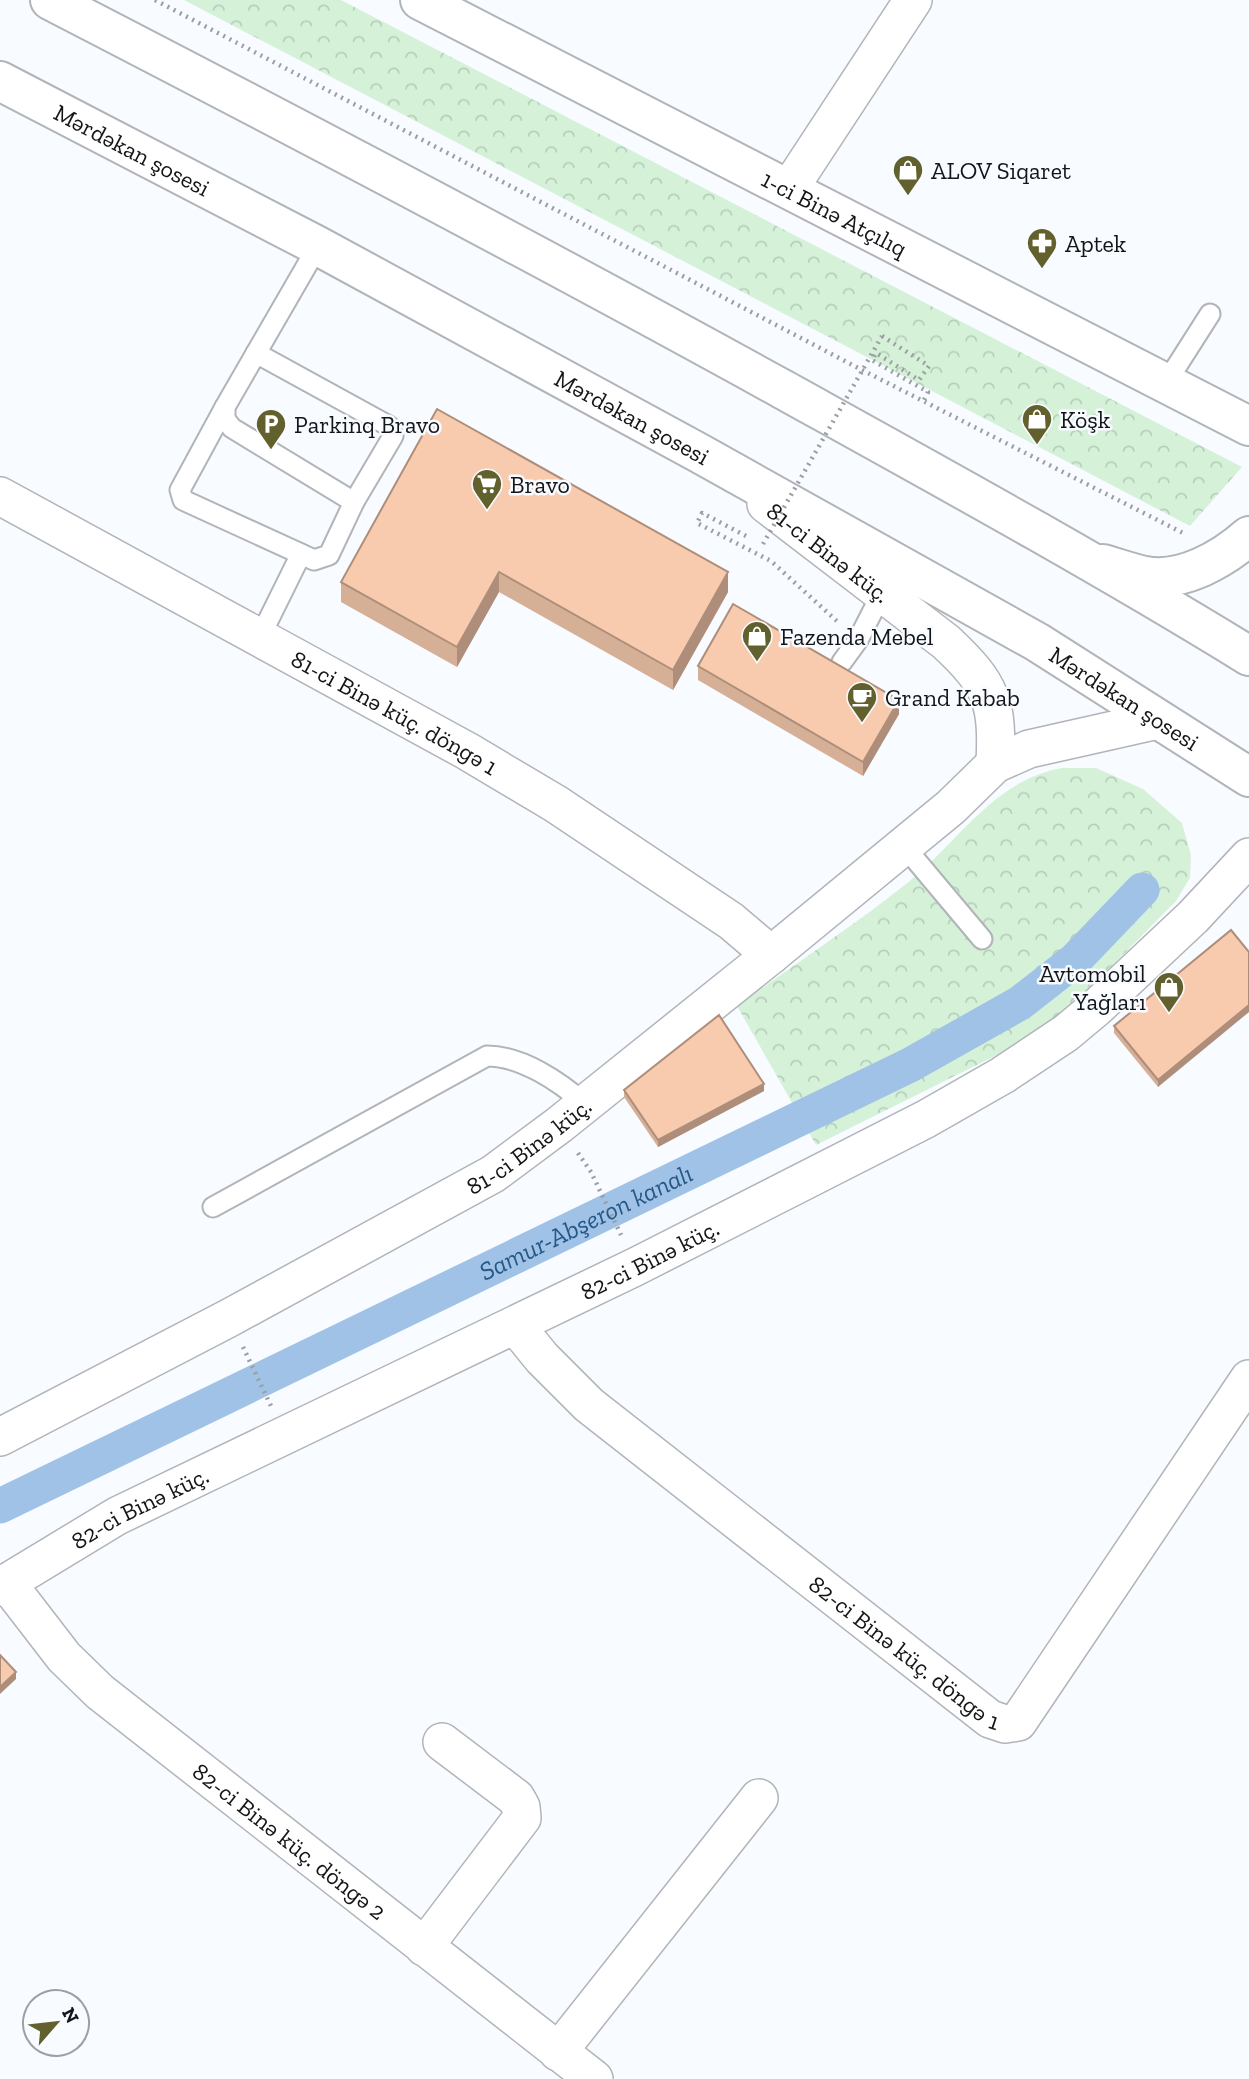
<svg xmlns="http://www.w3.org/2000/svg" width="1249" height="2079" viewBox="0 0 1249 2079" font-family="'Zilla Slab',serif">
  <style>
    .forest { fill: url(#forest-crowns) }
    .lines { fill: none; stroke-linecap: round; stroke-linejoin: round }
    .canal { stroke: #9fc2e6; stroke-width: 35 }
    .lane-casing { stroke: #b1b4b8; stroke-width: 23 }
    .street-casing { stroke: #b1b4b8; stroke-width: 40 }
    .secondary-casing { stroke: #b1b4b8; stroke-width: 42 }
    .highway-casing { stroke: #b1b4b8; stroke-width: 42 }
    .path { stroke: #9c9ea1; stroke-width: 4.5; stroke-dasharray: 2 5; stroke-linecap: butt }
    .lane { stroke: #fff; stroke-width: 19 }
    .street { stroke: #fff; stroke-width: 37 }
    .secondary { stroke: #fff; stroke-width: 38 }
    .highway { stroke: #fff; stroke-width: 38 }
    .path-bridge { stroke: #9c9ea1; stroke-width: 4.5; stroke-dasharray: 2 5; stroke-linecap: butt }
    .wall { fill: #d5af96 }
    .shaded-wall { fill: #ae8e7a }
    .building { fill: #f8cbaf; stroke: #ae8e7a; stroke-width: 2 }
    .labels { text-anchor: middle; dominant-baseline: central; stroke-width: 5; stroke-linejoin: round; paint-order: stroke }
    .street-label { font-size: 24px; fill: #141517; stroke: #f8fbff }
    .poi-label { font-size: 24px; fill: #141517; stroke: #f8fbff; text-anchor: start }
    .water-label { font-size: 26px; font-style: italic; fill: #265887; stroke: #f8fbff }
  </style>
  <defs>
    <pattern id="forest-crowns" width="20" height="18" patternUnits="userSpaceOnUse" patternTransform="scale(1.75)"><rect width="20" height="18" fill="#d5f2d9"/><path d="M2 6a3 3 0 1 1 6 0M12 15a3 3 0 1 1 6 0" fill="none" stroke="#b6cfba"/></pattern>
  </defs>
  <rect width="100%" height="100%" fill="#f8fbff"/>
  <g class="forest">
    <path d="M184 0H341L1242 467 1190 526Z"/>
    <path d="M1062 768H1096L1143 789 1182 823 1191 855 1190 878 1176 901 1073 1005 1019 1044 816 1145 737 1006C793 965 852 927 906 884 958 843 993 780 1062 768Z"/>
  </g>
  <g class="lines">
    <path class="canal" id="s1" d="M0 1506 910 1065 1020 1003 1075 960 1142 890"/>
    <g class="lane-casing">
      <g id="lane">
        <path d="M318 246 225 407V419L232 428 354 502"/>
        <path d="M1166 383 1210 314"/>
        <path d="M225 407 180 490 183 500 314 560 329 555 354 502 393 436 389 426 256 353"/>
        <path d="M260 637 301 554"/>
        <path d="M842 662 858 640 882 593"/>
        <path d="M904 846 982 939"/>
        <path d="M213 1207 487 1056C522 1056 560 1082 585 1104"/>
      </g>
    </g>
    <g class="street-casing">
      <g id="street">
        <path d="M789 189 913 0"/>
        <path id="s2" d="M0 496 467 751 556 804 731 921 771 955"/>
        <path id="s3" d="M766 504 946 642C992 685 998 702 995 764"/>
        <path id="s4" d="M516 1326 542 1358 589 1405 990 1719 1005 1724 1018 1722 1249 1379"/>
        <path id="s5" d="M0 1437 229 1318 493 1174 559 1125 771 955 951 807 995 764 1029 749 1158 720"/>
        <path id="s6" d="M7 1583 64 1657 100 1692 594 2079"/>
        <path id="s7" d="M0 1587 117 1516 635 1267 926 1119 1003 1075 1066 1033 1096 1008 1193 917 1249 857"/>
        <path d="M424 1947 522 1818 521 1807 516 1798 442 1742"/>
        <path d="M558 2052 759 1798"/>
      </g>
    </g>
    <g class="secondary-casing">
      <g id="secondary">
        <path id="s8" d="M420 0 1249 426"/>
        <path d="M1103 564C1117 568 1131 573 1145 576 1182 583 1223 559 1249 536"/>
      </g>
    </g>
    <g class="highway-casing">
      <g id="highway">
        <path d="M50 0C296 127 541 256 784 390 941 477 1096 562 1249 656"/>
        <path id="s9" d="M0 81 318 246 699 453 1037 642 1249 777"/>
      </g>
    </g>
    <g class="path">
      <path d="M155 0 864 371 1185 534"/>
      <path d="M882 336 929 366 919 380 876 353 872 360 928 392 924 400"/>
      <path d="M746 536 702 513 697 523 771 561 839 623"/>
      <path d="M578 1153 591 1172 621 1235"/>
      <path d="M243 1347 271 1406"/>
    </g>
    <use href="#lane" class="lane"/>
    <use href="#street" class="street"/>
    <use href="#secondary" class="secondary"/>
    <use href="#highway" class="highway"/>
    <path class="path-bridge" d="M763 544 882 336"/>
  </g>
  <g class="wall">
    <path d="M437 409 728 592 673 690 499 592 457 667 341 602V582Z"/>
    <path d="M698 666 899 714 863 776 698 680Z"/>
    <path d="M1249 952 1158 1087 1114 1033V1026Z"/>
    <path d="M624 1090 764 1091 658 1147 624 1097Z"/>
  </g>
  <g class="shaded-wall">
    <path d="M499 572V592L457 667V647Z"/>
    <path d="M728 572V592L673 690V670Z"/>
    <path d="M899 700V714L863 776V762Z"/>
    <path d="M1249 1005V1012L1158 1087V1080Z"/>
    <path d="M764 1084V1091L658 1147V1140Z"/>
    <path d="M16 1672V1679L0 1694V1687Z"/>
  </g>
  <g class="building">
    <path d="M437 409 728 572 673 670 499 572 457 647 341 582Z"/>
    <path d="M733 604 899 700 863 762 698 666Z"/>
    <path d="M1231 930 1249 952V1005L1158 1080 1114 1026Z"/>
    <path d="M719 1015 764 1084 658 1140 624 1090Z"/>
    <path d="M0 1655 16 1672 0 1687Z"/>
  </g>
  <defs>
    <g id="shop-pin" transform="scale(1.575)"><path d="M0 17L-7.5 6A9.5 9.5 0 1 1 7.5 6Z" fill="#62612e" stroke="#f8fbff"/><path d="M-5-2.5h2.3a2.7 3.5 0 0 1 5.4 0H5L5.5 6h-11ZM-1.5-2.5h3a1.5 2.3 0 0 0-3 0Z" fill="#fff"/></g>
    <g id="pharmacy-pin" transform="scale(1.575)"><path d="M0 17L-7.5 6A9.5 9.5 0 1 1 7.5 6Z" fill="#62612e" stroke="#f8fbff"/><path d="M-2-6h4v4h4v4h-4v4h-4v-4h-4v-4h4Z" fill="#fff"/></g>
    <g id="parking-pin" transform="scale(1.575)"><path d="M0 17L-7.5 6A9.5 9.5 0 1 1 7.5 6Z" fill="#62612e" stroke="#f8fbff"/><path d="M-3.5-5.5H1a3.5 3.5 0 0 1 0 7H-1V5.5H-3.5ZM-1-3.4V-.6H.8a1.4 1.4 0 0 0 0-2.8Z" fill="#fff"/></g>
    <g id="supermarket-pin" transform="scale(1.575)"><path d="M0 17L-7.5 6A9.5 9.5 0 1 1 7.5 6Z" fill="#62612e" stroke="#f8fbff"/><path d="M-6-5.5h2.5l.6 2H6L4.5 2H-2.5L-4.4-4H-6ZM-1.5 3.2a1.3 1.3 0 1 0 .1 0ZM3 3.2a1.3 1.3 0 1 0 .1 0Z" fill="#fff"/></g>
    <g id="cafe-pin" transform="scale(1.575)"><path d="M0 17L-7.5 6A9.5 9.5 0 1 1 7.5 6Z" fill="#62612e" stroke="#f8fbff"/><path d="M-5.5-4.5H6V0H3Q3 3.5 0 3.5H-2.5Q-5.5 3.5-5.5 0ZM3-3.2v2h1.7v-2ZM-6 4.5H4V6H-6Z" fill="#fff"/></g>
  </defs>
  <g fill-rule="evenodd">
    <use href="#shop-pin" x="908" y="170"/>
    <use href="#pharmacy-pin" x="1042" y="243"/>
    <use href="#shop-pin" x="1037" y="419"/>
    <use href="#parking-pin" x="271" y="424"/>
    <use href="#supermarket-pin" x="487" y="484"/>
    <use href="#shop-pin" x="757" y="636"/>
    <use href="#cafe-pin" x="862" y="697"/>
    <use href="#shop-pin" x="1169" y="987"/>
  </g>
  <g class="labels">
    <g class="street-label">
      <text stroke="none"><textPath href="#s9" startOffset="149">Mərdəkan şosesi</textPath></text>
      <text stroke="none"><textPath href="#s8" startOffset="466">1-ci Binə Atçılıq</textPath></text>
      <text stroke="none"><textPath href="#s9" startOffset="716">Mərdəkan şosesi</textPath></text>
      <text stroke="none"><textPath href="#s3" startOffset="79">81-ci Binə küç.</textPath></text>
      <text stroke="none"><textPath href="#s9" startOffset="1283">Mərdəkan şosesi</textPath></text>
      <text stroke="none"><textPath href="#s2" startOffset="450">81-ci Binə küç. döngə 1</textPath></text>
      <text stroke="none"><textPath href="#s5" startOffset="604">81-ci Binə küç.</textPath></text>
      <text stroke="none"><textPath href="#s7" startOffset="728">82-ci Binə küç.</textPath></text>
      <text stroke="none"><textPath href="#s7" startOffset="161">82-ci Binə küç.</textPath></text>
      <text stroke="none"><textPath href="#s4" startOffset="509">82-ci Binə küç. döngə 1</textPath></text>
      <text stroke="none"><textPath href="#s6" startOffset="385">82-ci Binə küç. döngə 2</textPath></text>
    </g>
    <g class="poi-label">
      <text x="931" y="170">ALOV Siqaret</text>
      <text x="1065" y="243">Aptek</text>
      <text x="1060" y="419">Köşk</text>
      <text x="294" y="424">Parkinq Bravo</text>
      <text x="510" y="484">Bravo</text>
      <text x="780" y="636">Fazenda Mebel</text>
      <text x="885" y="697">Grand Kabab</text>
      <text x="1146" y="973" text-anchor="end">Avtomobil<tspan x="1146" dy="28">Yağları</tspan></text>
    </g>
    <g class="water-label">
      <text stroke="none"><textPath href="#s1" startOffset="651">Samur-Abşeron kanalı</textPath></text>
    </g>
  </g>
  <g transform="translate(56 2023) rotate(62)"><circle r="33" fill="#f8fbff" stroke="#9d9fa2" stroke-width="2"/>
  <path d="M0-5L12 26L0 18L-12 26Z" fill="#62612e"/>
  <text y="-10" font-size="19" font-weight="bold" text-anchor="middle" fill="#141517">N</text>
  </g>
</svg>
